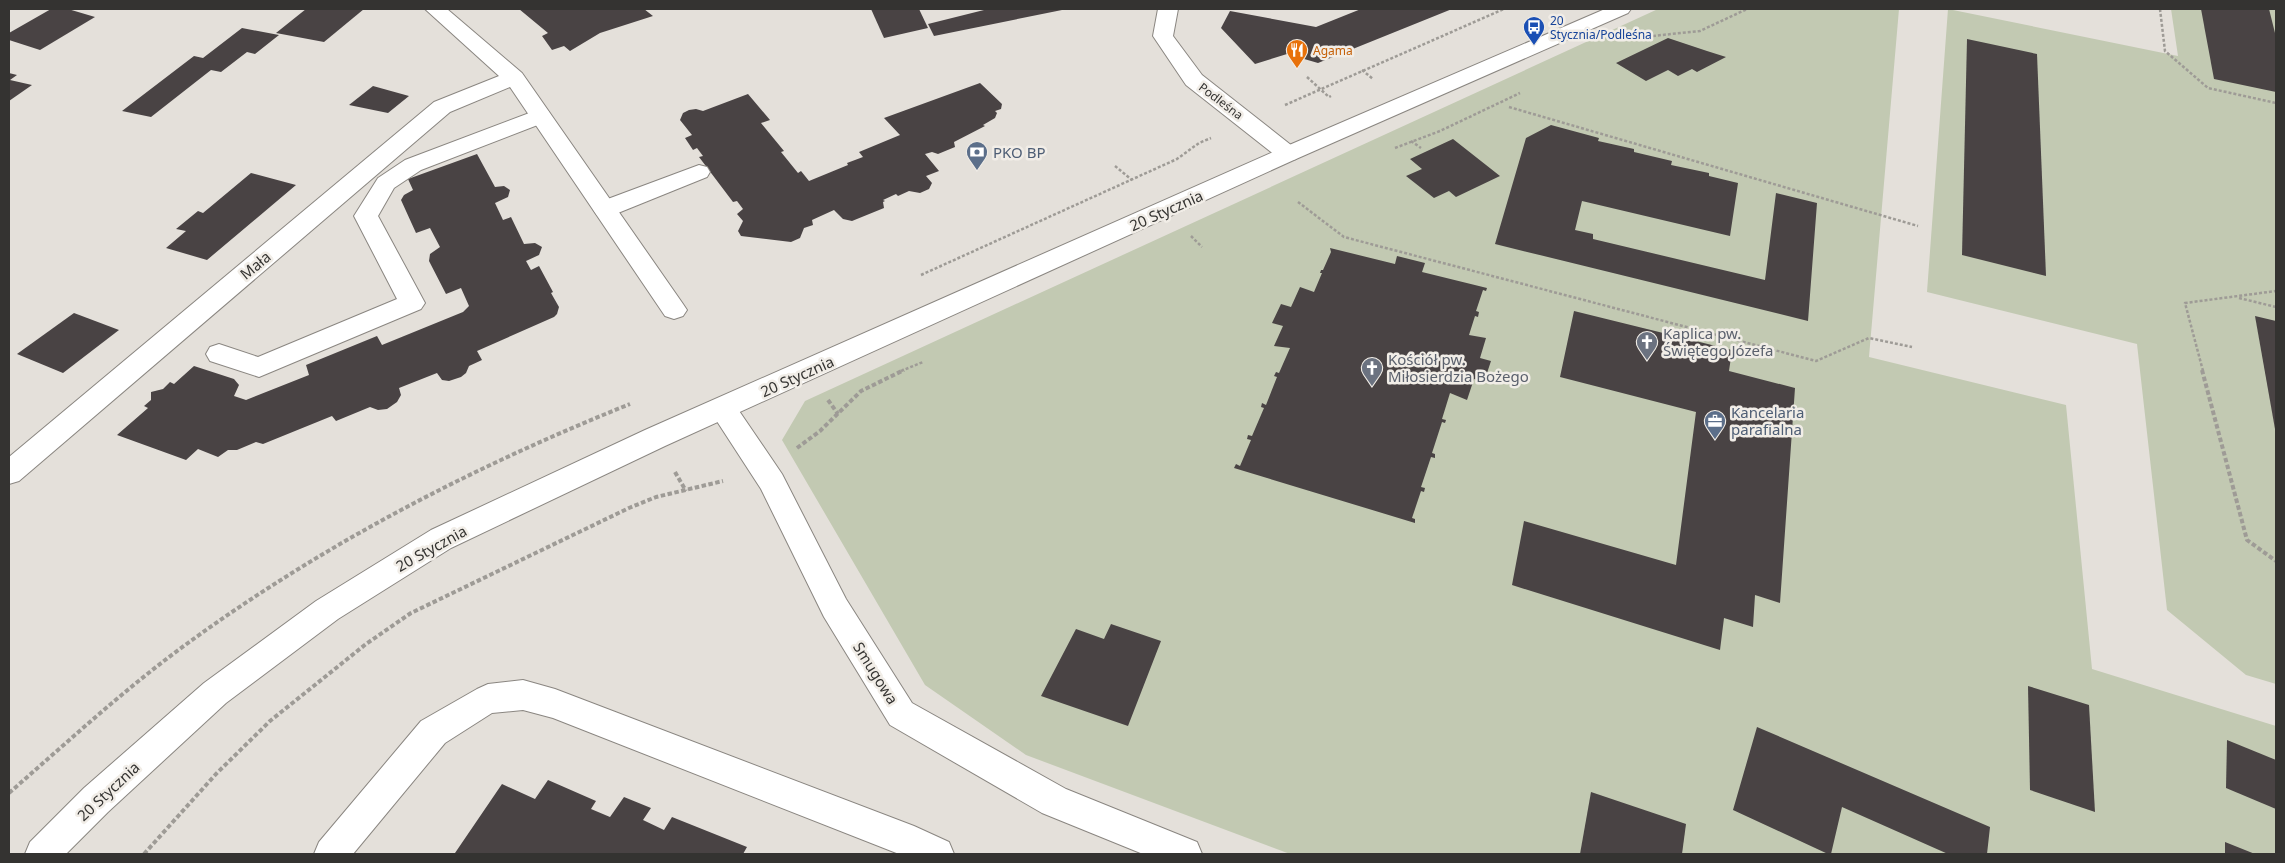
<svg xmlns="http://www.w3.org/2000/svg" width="2285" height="863" viewBox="0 0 2285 863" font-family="'Noto Sans',sans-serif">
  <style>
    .green { fill: #c2c9b2 }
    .building { fill: #494344 }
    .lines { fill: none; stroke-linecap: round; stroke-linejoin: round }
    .lane-casing { stroke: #8a8681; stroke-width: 2 }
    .street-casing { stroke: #8a8681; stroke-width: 2 }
    .secondary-casing { stroke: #8a8681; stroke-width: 2 }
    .path-far1 { stroke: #9e9b96; stroke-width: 2.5; stroke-dasharray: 3 2; stroke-linecap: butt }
    .path { stroke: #9e9b96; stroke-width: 4; stroke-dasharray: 4.5 2.5; stroke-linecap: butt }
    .lane { fill: #fff; fill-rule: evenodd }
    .street { fill: #fff; fill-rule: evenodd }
    .secondary { fill: #fff; fill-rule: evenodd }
    .labels { text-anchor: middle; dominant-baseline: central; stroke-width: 5; stroke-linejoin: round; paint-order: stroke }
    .far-transit-label { font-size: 12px; fill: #164399; stroke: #f1ede7; text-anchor: start }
    .far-food-label { font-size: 12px; fill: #c56008; stroke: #f1ede7; text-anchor: start }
    .far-street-label { font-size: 12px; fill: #343331; stroke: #f1ede7 }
    .service-label { font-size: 15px; fill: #4e5e75; stroke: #f1ede7; text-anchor: start }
    .street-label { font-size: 15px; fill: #343331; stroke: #f1ede7 }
    .worship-label { font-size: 15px; fill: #5b616d; stroke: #f1ede7; text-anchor: start }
  </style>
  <rect width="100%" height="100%" fill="#e4e0da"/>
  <g class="green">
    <path d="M1658 9H1899L1869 357 2066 405 2092 669 2276 726V854H1290L1026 755 925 685 782 440 805 401Z"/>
    <path d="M1948 9 2178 56 2171 9H2276V684L2246 675 2167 610 2137 344 1927 292Z"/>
  </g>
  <g class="building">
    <path d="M51 9H68L95 17 40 50 9 40V33Z"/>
    <path d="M306 9H364L324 42 276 33Z"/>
    <path d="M519 9H644L653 16 600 33 570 51 564 46 552 50 542 36 548 33Z"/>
    <path d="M871 9H919L928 28 884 38Z"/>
    <path d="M988 9H1062V10L934 36 928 24Z"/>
    <path d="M1361 9H1452L1318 63 1287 54 1255 64 1221 28 1230 11 1316 27Z"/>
    <path d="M2201 9H2269L2276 37V92L2214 79Z"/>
    <path d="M242 28 279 35 255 54 247 52 221 72 211 70 151 117 122 111 194 56 203 58Z"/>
    <path d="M1668 38 1707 51 1726 57 1697 72 1692 69 1678 76 1668 70 1646 81 1616 63Z"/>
    <path d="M1967 39 2037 54 2046 276 1962 255Z"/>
    <path d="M9 73 17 75 10 80 32 85 9 101Z"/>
    <path d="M980 83 1002 104 1001 109 995 111 997 113 995 118 983 125 985 126 954 142 955 147 938 154 932 152 925 154 939 171 926 176 932 183 929 189 920 193 909 191 898 196 896 194 883 200 885 201 883 202 884 208 852 221 843 219 834 210 812 220 813 225 804 228 800 238 791 242 741 236 738 231 743 221 737 214 743 209 737 201 733 202 699 157 703 156 697 148 693 150 685 138 692 135 680 120 683 113 689 110 696 109 703 111 748 94 770 120 761 123 784 151 781 152 798 173 801 171 809 181 848 165 847 163 863 157 859 152 900 135 884 118Z"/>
    <path d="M373 86 409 96 388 113 349 105Z"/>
    <path d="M1551 125 1599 138 1598 141 1634 149V152L1672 161 1671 165 1709 173V176L1738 183 1730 236 1582 201 1575 230 1593 234V239L1765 280 1776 193 1817 203 1808 321 1495 244 1526 138Z"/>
    <path d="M1453 139 1500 176 1456 197 1449 191 1434 198 1406 176 1422 169 1410 159Z"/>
    <path d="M477 154 495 187 504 186 510 190 508 197 495 203 503 220 511 217 524 244 535 243 542 247 539 255 526 261 531 270 539 266 553 292 551 293 559 307 557 314 554 317 477 351 482 360 469 366 466 373 461 377 449 381 442 380 437 373 399 388 401 395 397 402 387 409 378 410 370 407 336 421 332 416 263 444 256 442 237 450H228L218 457 198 449 186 460 117 435 148 408 144 406 151 400V392L163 389 170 382 174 384 194 366 234 379 239 385 234 396 246 400 309 375 306 365 377 336 382 345 463 312 469 306 461 288 446 294 429 261 430 254 440 247 430 228 416 233 401 200 404 195 413 190 408 179Z"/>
    <path d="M251 173 296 185 207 260 166 248 186 231 176 229 198 211 203 213Z"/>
    <path d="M1330 248 1395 264 1397 256 1425 263 1422 272 1487 288 1486 291 1483 290 1476 311 1479 312 1478 317 1475 316 1469 335 1486 338 1480 358 1491 361 1484 382 1474 379 1467 400 1450 393 1442 419 1446 420 1445 423 1442 422 1432 453 1435 454V458L1431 457 1421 487 1425 488 1424 492 1421 491 1412 518 1415 519V523L1234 468 1236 464 1240 466 1251 440 1247 439 1248 435 1252 436 1264 408 1261 407 1262 403 1266 405 1277 377 1274 376 1276 372 1279 373 1290 348 1274 346 1283 326 1272 323 1281 304 1291 307 1300 287 1314 292 1322 273H1320L1321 270H1323L1331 252Z"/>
    <path d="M1574 311 1732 350 1729 371 1795 388 1780 603 1755 595 1753 627 1724 618 1720 650 1512 585 1524 521 1676 565 1696 412 1560 377Z"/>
    <path d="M74 313 119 330 63 373 17 354Z"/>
    <path d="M2255 316 2276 321V429H2275Z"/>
    <path d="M1111 624 1161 641 1128 726 1041 696 1076 629 1104 639Z"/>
    <path d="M2028 686 2089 705 2095 812 2030 790Z"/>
    <path d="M1757 727 1990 827 1987 854H1948L1842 807 1831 854H1828L1733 810Z"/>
    <path d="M2227 740 2276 760V809L2226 788Z"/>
    <path d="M548 780 596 801 591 809 610 817 624 797 651 808 643 820 664 830 672 817 747 847 743 854 455 853 502 784 535 799Z"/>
    <path d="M1591 792 1686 824 1682 854H1580Z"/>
    <path d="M2225 842 2255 854H2225Z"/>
  </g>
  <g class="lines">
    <g class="lane-casing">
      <g id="lane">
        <path d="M540 109 548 111 551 116 548 121 421 170 394 188 378 216 425 303 421 309 259 377 210 361 206 354 210 347 219 344 258 357 397 299 354 216 378 178 405 160Z"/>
        <path d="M699 165 707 167 710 172 707 177 613 215 605 217 597 215 593 209 597 203Z"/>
        <path d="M523 680 555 689 914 826 949 842 954 854H899L553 718 523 710 492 713 445 743 353 854H314L319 842 421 721 477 689 488 684Z"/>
      </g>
    </g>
    <g class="street-casing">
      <g id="street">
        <path d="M425 9H447L522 73 683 304 687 310 683 316 674 319 665 316 510 87 450 112 19 481 9 484V457L434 102 499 76Z"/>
        <path d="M1158 9H1178L1173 36 1202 75 1296 149 1299 154 1296 159 1288 161 1280 159 1186 85 1153 36Z"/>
        <path d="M723 399 733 402 782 474 846 599 912 703 1066 789 1197 842 1202 854H1143L1042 813 890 725 824 617 761 489 709 409 713 402Z"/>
      </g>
    </g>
    <g class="secondary-casing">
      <path id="secondary" d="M1605 9H1631L1628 13 1296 159 665 446 451 548 338 619 226 703 108 812 66 854H25L30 842 84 788 204 683 316 601 431 530 645 430 1280 149Z"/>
    </g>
    <g class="path-far1">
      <path d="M2160 9 2165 51 2208 88 2276 103"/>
      <path d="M1643 37 1700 31 1747 9"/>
      <path d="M1362 70 1373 79"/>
      <path d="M1307 77 1329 97 1331 96"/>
      <path d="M1285 105 1504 9"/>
      <path d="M1509 107 1918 226"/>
      <path d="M1411 141 1421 148"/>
      <path d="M1395 148 1440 131 1520 93"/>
      <path d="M1115 166 1132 180"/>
      <path d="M1298 202 1344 237 1816 361 1869 338 1912 347"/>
      <path d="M1191 236 1202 247"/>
      <path d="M921 275 1177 159 1199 143 1211 138"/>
      <path d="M2239 298 2276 307"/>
      <path d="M901 371 923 362"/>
      <path d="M2203 371 2185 303 2276 291"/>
    </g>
    <g class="path">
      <path d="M2202 370 2247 540 2276 561"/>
      <path d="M828 400 838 414"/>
      <path d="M797 448 820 431 861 391 904 370"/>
      <path d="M675 472 686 491"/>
      <path d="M9 793C63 746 116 697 173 654 314 549 468 469 630 404"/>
      <path d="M144 854 216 774 270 721 366 644 411 613 629 508 656 497 723 481"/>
    </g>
    <use href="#lane" class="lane"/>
    <use href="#street" class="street"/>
    <use href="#secondary" class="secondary"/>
  </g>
  <defs>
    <g id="bus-pin" transform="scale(1.125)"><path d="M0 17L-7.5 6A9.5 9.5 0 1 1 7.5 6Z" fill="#1a4fb4" stroke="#f1ede7"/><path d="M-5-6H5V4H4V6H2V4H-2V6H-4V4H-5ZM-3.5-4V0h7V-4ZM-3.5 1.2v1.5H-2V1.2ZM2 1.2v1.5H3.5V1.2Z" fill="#fff"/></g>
    <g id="restaurant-pin" transform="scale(1.125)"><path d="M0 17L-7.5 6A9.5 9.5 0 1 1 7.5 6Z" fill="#e8710a" stroke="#f1ede7"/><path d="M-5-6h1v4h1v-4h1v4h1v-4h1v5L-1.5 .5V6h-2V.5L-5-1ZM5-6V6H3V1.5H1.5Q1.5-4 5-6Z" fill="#fff"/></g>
    <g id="bank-pin" transform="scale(1.125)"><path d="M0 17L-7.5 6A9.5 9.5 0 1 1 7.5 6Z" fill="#5c6f8a" stroke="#f1ede7"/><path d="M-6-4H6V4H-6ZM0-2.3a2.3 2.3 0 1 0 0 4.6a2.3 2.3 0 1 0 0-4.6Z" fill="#fff"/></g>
    <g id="church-pin" transform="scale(1.125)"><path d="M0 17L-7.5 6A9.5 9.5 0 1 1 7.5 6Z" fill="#6b7280" stroke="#f1ede7"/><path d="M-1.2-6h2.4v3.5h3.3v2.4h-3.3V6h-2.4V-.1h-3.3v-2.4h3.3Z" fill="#fff"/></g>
    <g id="office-pin" transform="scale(1.125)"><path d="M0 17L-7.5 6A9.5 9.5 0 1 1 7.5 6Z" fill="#5c6f8a" stroke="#f1ede7"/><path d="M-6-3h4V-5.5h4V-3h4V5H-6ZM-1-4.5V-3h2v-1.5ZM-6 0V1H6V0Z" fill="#fff"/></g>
  </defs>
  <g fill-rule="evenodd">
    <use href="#bus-pin" x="1534" y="27"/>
    <use href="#restaurant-pin" x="1297" y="50"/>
    <use href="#bank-pin" x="977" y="152"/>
    <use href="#church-pin" x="1647" y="342"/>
    <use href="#church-pin" x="1372" y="368"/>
    <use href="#office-pin" x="1715" y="421"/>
  </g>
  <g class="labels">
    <g class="far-transit-label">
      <text x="1550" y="20">20<tspan x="1550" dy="14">Stycznia/Podleśna</tspan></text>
    </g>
    <g class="far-food-label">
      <text x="1313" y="50">Agama</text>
    </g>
    <g class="far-street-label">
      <text transform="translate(1221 101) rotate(37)">Podleśna</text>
    </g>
    <g class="service-label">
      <text x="993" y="152">PKO BP</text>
      <text x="1731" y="412">Kancelaria<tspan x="1731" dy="17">parafialna</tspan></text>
    </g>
    <g class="street-label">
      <text transform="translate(1166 210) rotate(-24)">20 Stycznia</text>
      <text transform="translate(255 265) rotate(-40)">Mała</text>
      <text transform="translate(797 376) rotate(-24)">20 Stycznia</text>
      <text transform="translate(431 548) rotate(-29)">20 Stycznia</text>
      <text transform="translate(876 673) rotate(58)">Smugowa</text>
      <text transform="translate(108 791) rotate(-43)">20 Stycznia</text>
    </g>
    <g class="worship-label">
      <text x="1663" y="333">Kaplica pw.<tspan x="1663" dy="17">Świętego Józefa</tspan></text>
      <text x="1388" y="359">Kościół pw.<tspan x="1388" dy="17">Miłosierdzia Bożego</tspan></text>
    </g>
  </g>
  <rect width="2285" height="863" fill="none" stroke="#343331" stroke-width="20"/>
</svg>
